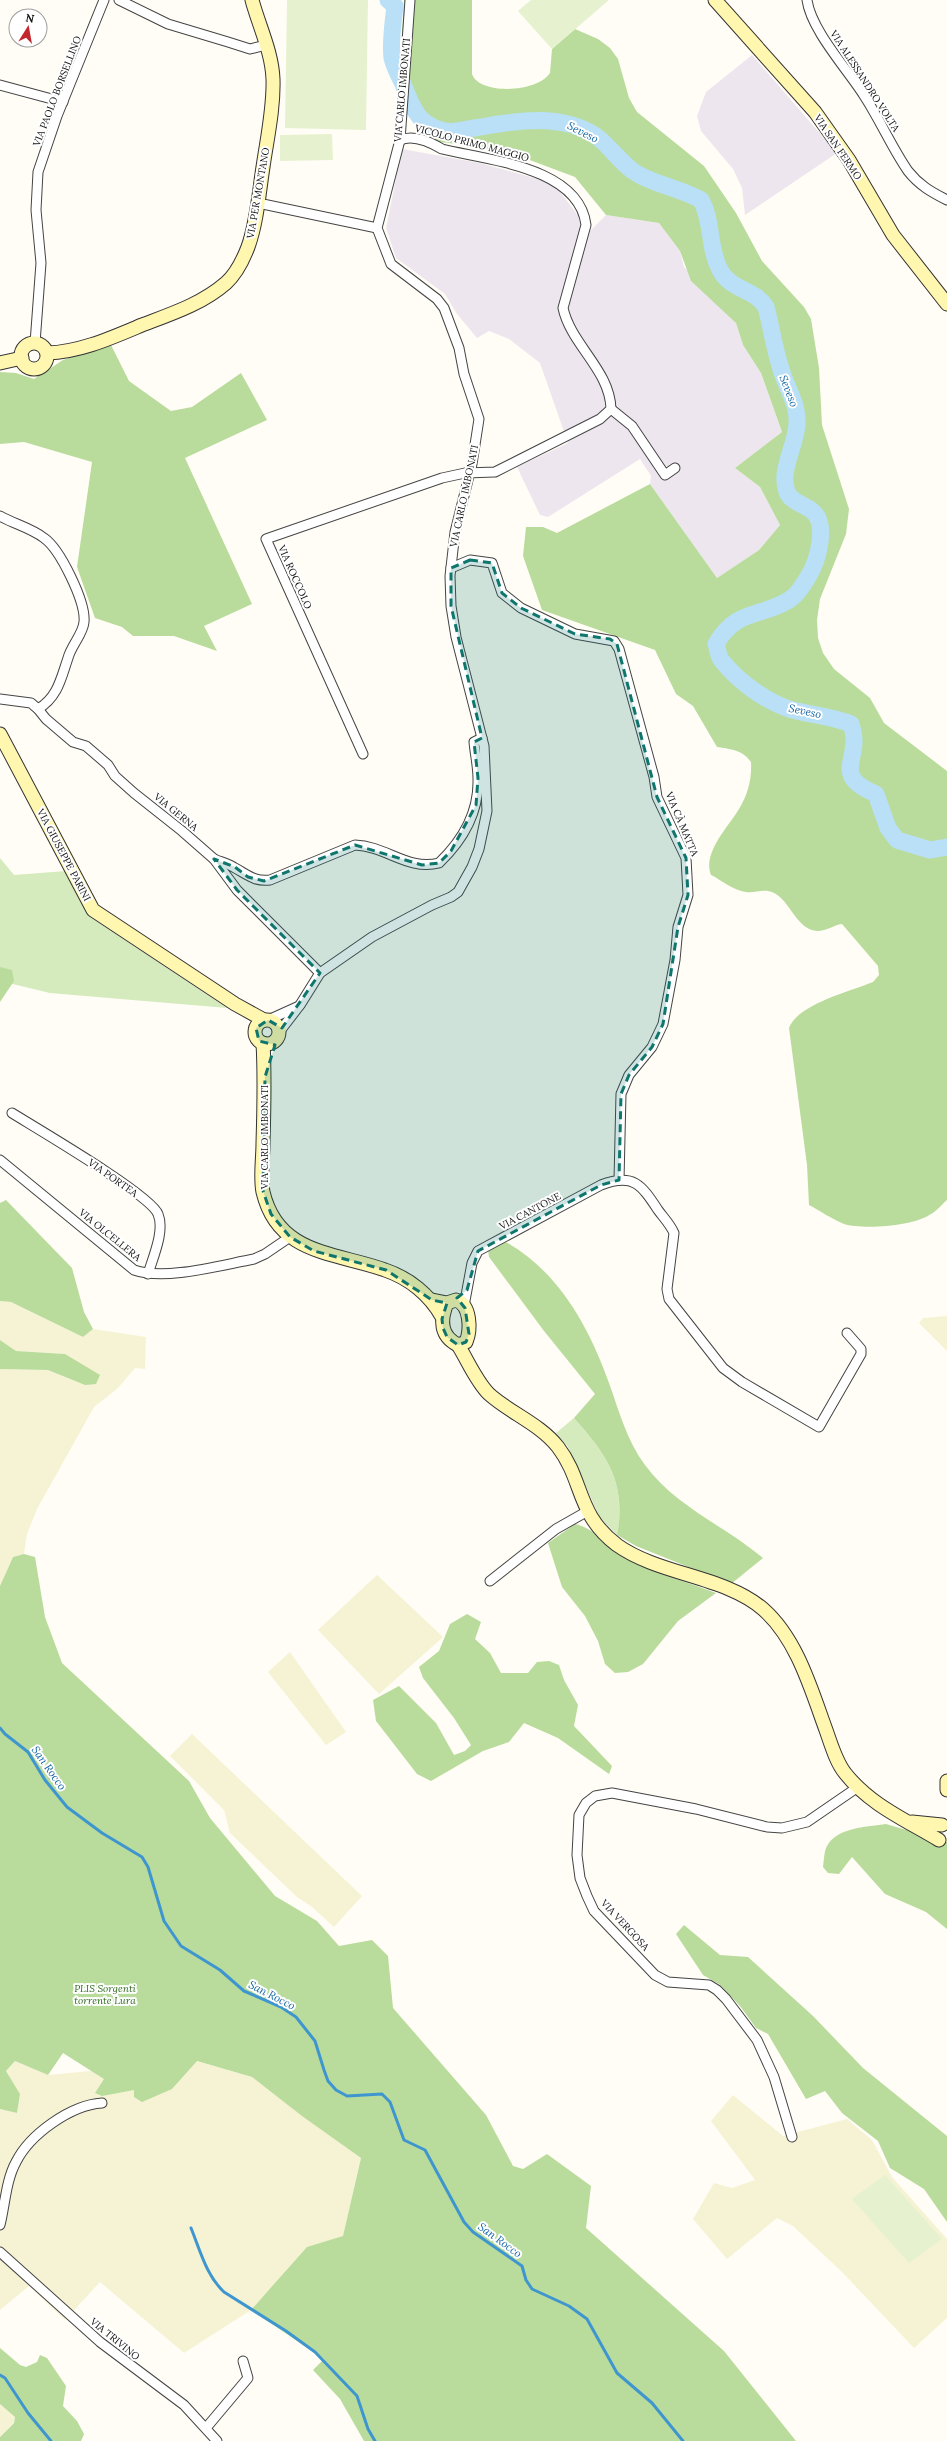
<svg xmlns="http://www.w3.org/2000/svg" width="947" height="2441" viewBox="0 0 947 2441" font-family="Lora,serif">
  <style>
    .industrial { fill: #eee6ef }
    .farmland { fill: #f6f3d4 }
    .green { fill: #d5ebbd }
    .forest { fill: #b9dc9c }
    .pitch { fill: #e6f2cf }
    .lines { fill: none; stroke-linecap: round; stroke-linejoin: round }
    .stream { stroke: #3f96cf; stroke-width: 3 }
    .river { stroke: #b9e0f7; stroke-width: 17 }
    .street-casing { stroke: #444; stroke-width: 11 }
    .secondary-casing { stroke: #333; stroke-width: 15 }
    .street { stroke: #fff; stroke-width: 9 }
    .secondary { stroke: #fff6b0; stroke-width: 13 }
    .marked { fill: #0f766e; fill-opacity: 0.2; stroke: #0f766e; stroke-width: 3; stroke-dasharray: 8 5; stroke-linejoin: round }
    .labels { text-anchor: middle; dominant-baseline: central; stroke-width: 4; stroke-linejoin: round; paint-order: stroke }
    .street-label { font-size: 10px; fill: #111; stroke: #fff }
    .park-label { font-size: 10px; font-style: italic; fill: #2f6b1f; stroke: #fff }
    .water-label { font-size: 11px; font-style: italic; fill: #1768a6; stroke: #fff }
  </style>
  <rect width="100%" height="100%" fill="#fffdf5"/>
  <g class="industrial">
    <path d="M752 55 837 153 745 215 742 188 733 169 701 131 697 116 706 92Z"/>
    <path d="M402 149 480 163 542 180 557 188 590 231 606 215 659 223 680 251 684 267 736 323 743 345 761 373 782 432 735 468 760 487 780 525 759 550 717 578 650 484 651 476 640 459 548 517 540 515 517 467 568 443 540 363 509 339 489 331 477 338 457 314 445 294 396 258 386 228Z"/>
  </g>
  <g class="farmland">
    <path d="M0 1301 11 1302 83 1337 93 1329 146 1337 145 1369 135 1368 117 1389 94 1407 37 1509 27 1534 24 1554 13 1557 0 1586V1369L48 1370 85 1385 65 1354 16 1351 0 1340Z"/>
    <path d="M947 1316V1351L919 1323 923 1318Z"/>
    <path d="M377 1575 443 1637 379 1694 318 1630Z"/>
    <path d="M290 1652 346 1732 326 1745 268 1672Z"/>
    <path d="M192 1734 362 1896 334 1927 312 1907 297 1897 230 1833 224 1810 170 1756Z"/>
    <path d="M15 2061 48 2075 196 2061 252 2077 361 2158 343 2236 251 2310 184 2353 100 2282 65 2320 29 2286 0 2310V2109L17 2113 20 2094 6 2071Z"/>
    <path d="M733 2095 783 2136 847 2119 872 2140 892 2177 947 2239V2318L914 2348 842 2272 793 2226 777 2218 727 2259 693 2219 714 2183 732 2188 755 2180 711 2121Z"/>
    <path d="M0 2404 15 2417 14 2422 0 2437Z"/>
  </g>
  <g class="green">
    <path d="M0 858 14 875 66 871 90 917 227 1008 50 993 0 981Z"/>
    <path d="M574 1418C607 1455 627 1483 617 1535L600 1518 568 1447 556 1433Z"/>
  </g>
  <g class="forest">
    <path d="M404 0H472V74C479 95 537 93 550 73L552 49 575 29 598 39 610 48 618 59 629 98 637 112 704 166 736 213 762 261 804 307 811 319 819 368 822 425 849 509 846 534 820 599 817 620 818 638 823 653 834 669 870 698 884 723 947 771V1200C942 1204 937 1211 931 1214 914 1226 864 1230 844 1224 832 1219 820 1211 809 1205L807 1165 789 1028C798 1004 849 992 873 982L879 975 878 966 842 924C834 925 826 931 818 931 794 930 790 895 768 891 761 890 754 893 746 892 732 890 723 881 711 875 702 853 729 826 739 809 748 795 752 778 751 762 743 750 730 749 717 747L693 706 676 694 655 650 542 610 523 556 526 527H543L557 533 650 484 717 578 759 550 780 525 760 487 735 468 782 432 761 373 743 345 736 323 691 281 680 251 659 223 606 215 575 177 527 159 475 146 431 141 418 129 412 115 398 100Z"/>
    <path d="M111 345 129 381 171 411 192 407 241 373 267 420 185 458 252 604 204 626 217 651 174 636H133L122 627 95 618 77 567 92 462 24 442 0 444V372L16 373 34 379 63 360Z"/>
    <path d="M0 967 12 970 14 981 0 1002Z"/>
    <path d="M6 1200 72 1268 84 1312 93 1329 83 1337 11 1302 0 1301V1203Z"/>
    <path d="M506 1242C559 1272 589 1327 609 1383 619 1411 627 1441 645 1465 676 1507 725 1526 763 1558L731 1584 636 1546 617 1535C627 1483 607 1455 574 1418L595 1394 544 1331 489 1257 488 1250Z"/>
    <path d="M0 1340 16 1351 65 1354 100 1375 96 1384 85 1385 48 1370 0 1369Z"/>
    <path d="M575 1524C595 1528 608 1547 628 1558 655 1573 687 1582 716 1593L678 1621 643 1664 628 1672 615 1673 605 1664 598 1641 585 1616 562 1587 548 1543Z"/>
    <path d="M24 1554 35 1557 45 1617 62 1663 189 1781 210 1818 275 1896 317 1921 339 1946 372 1940 388 1956 393 2008 486 2115 513 2166 523 2169 547 2154 591 2186 586 2228 724 2351 796 2441H364L340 2399 313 2370 324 2359 251 2310 307 2247 343 2236 361 2158 302 2116 252 2077 197 2061 172 2089 142 2102 134 2097V2090L102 2096 95 2093 104 2079 63 2053 48 2075 15 2061 6 2071 20 2094 17 2113 0 2109V1586L13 1557Z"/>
    <path d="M467 1614 481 1622 475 1639 490 1653 501 1673H528L537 1662 549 1661 559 1665 564 1680 578 1705 574 1726 612 1766 609 1774 558 1738 524 1723 509 1742 483 1751 431 1781 417 1774 376 1721 373 1700 399 1686 436 1723 454 1755 465 1751 471 1745 454 1718 423 1678 419 1667 439 1651 450 1624Z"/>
    <path d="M886 1824 947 1842V1929L926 1912 885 1894 852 1857 839 1874 828 1873 823 1867C824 1861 824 1851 827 1846 837 1827 868 1827 886 1824Z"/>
    <path d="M684 1925 720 1955 748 1957 813 2016 863 2068 947 2136V2222L924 2189 890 2168 878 2141 842 2113 825 2091 806 2099 768 2034 756 2028 740 2006 719 1984 703 1975 676 1934Z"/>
    <path d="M0 2348 20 2365 26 2367 37 2362 40 2355 47 2358 66 2386 63 2406 77 2421 84 2434 81 2441H0V2437L14 2423 15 2417 0 2404Z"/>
  </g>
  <g class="pitch">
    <path d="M287 0H368L366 130 285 128Z"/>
    <path d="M531 0H609L552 49 518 11Z"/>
    <path d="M332 134 333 160 280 161V135Z"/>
    <path d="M885 2175 942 2239 909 2263 852 2199Z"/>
  </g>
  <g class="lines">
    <g class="stream">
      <path d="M0 1728 5 1734 28 1752 45 1780 67 1807 102 1833 142 1857 148 1867 164 1921 181 1946 220 1970 244 1991 281 2007 296 2017 315 2041 324 2070 328 2081 336 2090 347 2096 382 2094 390 2102 404 2140 425 2150 464 2222 473 2232 522 2266 526 2280 532 2289 569 2306 587 2319 617 2373 652 2403 683 2441"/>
      <path d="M191 2228C200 2250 206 2275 224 2292L286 2331 315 2352 357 2396 368 2429 375 2441"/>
      <path d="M0 2375 5 2378 28 2413 51 2441"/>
    </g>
    <path class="river" d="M388 0 395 6C393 23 390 42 392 58 394 67 399 76 403 84 414 111 419 128 451 132 498 125 554 108 596 136 611 147 621 164 636 173 653 184 682 189 701 200 713 221 708 248 720 270 731 291 754 288 766 307 772 329 775 354 783 375 789 393 798 404 797 424 796 446 779 470 787 492 791 502 803 504 811 510 829 522 818 561 808 577 804 584 796 596 789 600 759 618 736 609 716 644 718 649 718 657 722 661 738 681 765 701 789 709 810 715 831 716 851 724 864 759 828 774 876 794L888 828 897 840 930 850 947 847"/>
    <g class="street-casing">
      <g id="street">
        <path d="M119 0 168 24 228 42 250 49 266 45"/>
        <path d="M807 0C811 30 848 70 865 97 880 120 892 148 908 171 919 185 931 192 947 200"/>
        <path d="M0 85 63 102"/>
        <path d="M258 203 377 228"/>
        <path d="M35 343 41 263 36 210 38 172 57 116 104 0"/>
        <path d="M611 409 632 426 665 475 675 468"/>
        <path d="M0 516C14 524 31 528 44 538 60 549 86 602 84 622 83 634 71 646 68 658 61 678 58 697 38 709"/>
        <path d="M451 568 470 560 492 563 502 593 521 608 575 634 614 641 619 649 654 777 657 797 686 858 688 895 678 927 675 960 663 1024 652 1047 629 1075 621 1094 619 1180"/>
        <path d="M0 699 31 703 38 709 46 719 73 742 86 746 108 765 115 776 134 793 182 831 214 859 237 890 320 973"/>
        <path d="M363 754 266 539 442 478 465 473 495 472 600 419 611 409C610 370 571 345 563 308L586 225C579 167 487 160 442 149 430 142 414 134 400 140"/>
        <path d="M214 859C221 862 229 864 235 868 248 875 255 882 270 880L355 845C386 846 408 871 439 863 463 840 479 812 478 779 478 766 475 754 474 742L482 738"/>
        <path d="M268 1020 299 1006"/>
        <path d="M280 1031 300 1005 320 973 372 937 432 905 451 897 458 892 472 867 479 849 487 811 484 746 456 637 451 606 450 576 455 532 472 464 479 419 464 374 459 348 444 308 437 299 391 264 377 228 400 140 410 0"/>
        <path d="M12 1113C36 1128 151 1195 158 1214 165 1231 153 1257 148 1274"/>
        <path d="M0 1160 134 1270C165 1281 221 1265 254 1259L265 1254 290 1237"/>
        <path d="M464 1306 472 1263 478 1251 601 1185C633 1173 641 1184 658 1210 663 1217 670 1224 674 1233L667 1289 669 1299 723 1368 742 1382 819 1427 861 1354V1349L847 1333"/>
        <path d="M490 1581 556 1529 586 1512"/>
        <path d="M792 2137 774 2077 757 2040 726 1999 717 1990 709 1985 668 1982 655 1975 594 1911 587 1896 580 1878 577 1855 579 1815 586 1803 595 1796 612 1793 696 1809 767 1827 782 1828 807 1822 858 1787"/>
        <path d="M0 2225C5 2205 6 2180 16 2162 30 2134 71 2105 102 2103"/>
        <path d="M0 2252 100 2342 184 2405 217 2441"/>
        <path d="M206 2428 248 2378 243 2361"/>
      </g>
    </g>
    <g class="secondary-casing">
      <g id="secondary">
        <path d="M715 0 815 112 849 160 893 235 947 304"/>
        <circle cx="34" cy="356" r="13"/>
        <path d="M47 353C80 352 111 338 142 325 171 314 202 304 226 283 236 274 243 260 248 247 257 222 259 193 263 167 267 139 274 108 273 79 272 52 259 26 252 0"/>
        <path d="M0 363 22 358"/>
        <path d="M0 734 93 910 235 1004 264 1020"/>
        <circle cx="267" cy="1032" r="12"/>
        <path d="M263 1043C265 1077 264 1110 263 1143 263 1159 260 1177 263 1192 278 1255 335 1252 385 1270 409 1278 430 1295 442 1317"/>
        <path d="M432 1300 447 1303 456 1300C471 1305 471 1330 466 1342L458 1345C440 1336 440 1320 447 1303"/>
        <path d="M458 1345C468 1361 476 1381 489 1394 510 1413 540 1424 558 1447 584 1481 576 1514 617 1545 659 1575 725 1576 763 1609 797 1639 811 1689 826 1730 831 1744 836 1762 845 1773 870 1805 906 1820 939 1840"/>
        <path d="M947 1781V1790"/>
        <path d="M912 1822 942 1825"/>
      </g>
    </g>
    <use href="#street" class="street"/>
    <use href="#secondary" class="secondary"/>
  </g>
  <path class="marked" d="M470 560 492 563 502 593 521 608 575 634 610 639 617 644 657 797 686 858 688 895 678 927 663 1024 652 1047 629 1075 621 1094 619 1180 601 1185 478 1251 467 1290 457 1298 465 1308 469 1334 466 1342 458 1345 447 1337 443 1328 442 1319 447 1303 432 1300 386 1270 314 1251 290 1237 271 1214 263 1191 265 1077 275 1045 259 1041 256 1028 268 1020 282 1028 320 973 237 890 214 859 235 867 248 877 264 881 355 845 422 865 439 863 451 851 476 805 478 778 474 742 482 738 451 606V568Z"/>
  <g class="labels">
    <g class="street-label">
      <text transform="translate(865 81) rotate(57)">VIA ALESSANDRO VOLTA</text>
      <text transform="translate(402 90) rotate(-85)">VIA CARLO IMBONATI</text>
      <text transform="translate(57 91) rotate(-69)">VIA PAOLO BORSELLINO</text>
      <text transform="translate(472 143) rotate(15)">VICOLO PRIMO MAGGIO</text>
      <text transform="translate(838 147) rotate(56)">VIA SAN FERMO</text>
      <text transform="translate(258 193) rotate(-80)">VIA PER MONTANO</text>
      <text transform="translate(464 496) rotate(-78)">VIA CARLO IMBONATI</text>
      <text transform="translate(295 577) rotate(66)">VIA ROCCOLO</text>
      <text transform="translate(176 812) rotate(39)">VIA GERNA</text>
      <text transform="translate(682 824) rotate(67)">VIA CÀ MATTA</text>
      <text transform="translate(64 855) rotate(62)">VIA GIUSEPPE PARINI</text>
      <text transform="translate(264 1137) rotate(-90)">VIA CARLO IMBONATI</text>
      <text transform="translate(113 1178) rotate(35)">VIA PORTEA</text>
      <text transform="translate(530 1211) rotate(-28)">VIA CANTONE</text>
      <text transform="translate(110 1235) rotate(39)">VIA OLCELLERA</text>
      <text transform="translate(625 1925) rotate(47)">VIA VERGOSA</text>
      <text transform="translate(115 2339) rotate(39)">VIA TRIVINO</text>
    </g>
    <g class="park-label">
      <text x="105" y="1988">PLIS Sorgenti<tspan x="105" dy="12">torrente Lura</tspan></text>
    </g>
    <g class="water-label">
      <text transform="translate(583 132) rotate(27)">Seveso</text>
      <text transform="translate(789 391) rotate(69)">Seveso</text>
      <text transform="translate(805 711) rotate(12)">Seveso</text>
      <text transform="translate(49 1768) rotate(55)">San Rocco</text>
      <text transform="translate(272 1995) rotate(27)">San Rocco</text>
      <text transform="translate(500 2240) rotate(36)">San Rocco</text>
    </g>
  </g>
  <g transform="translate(28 28) rotate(11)"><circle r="19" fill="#ffffff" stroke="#a0a0a0"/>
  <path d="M0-3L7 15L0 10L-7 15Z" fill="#c4262e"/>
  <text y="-6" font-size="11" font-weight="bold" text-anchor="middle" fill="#111111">N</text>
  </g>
</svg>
